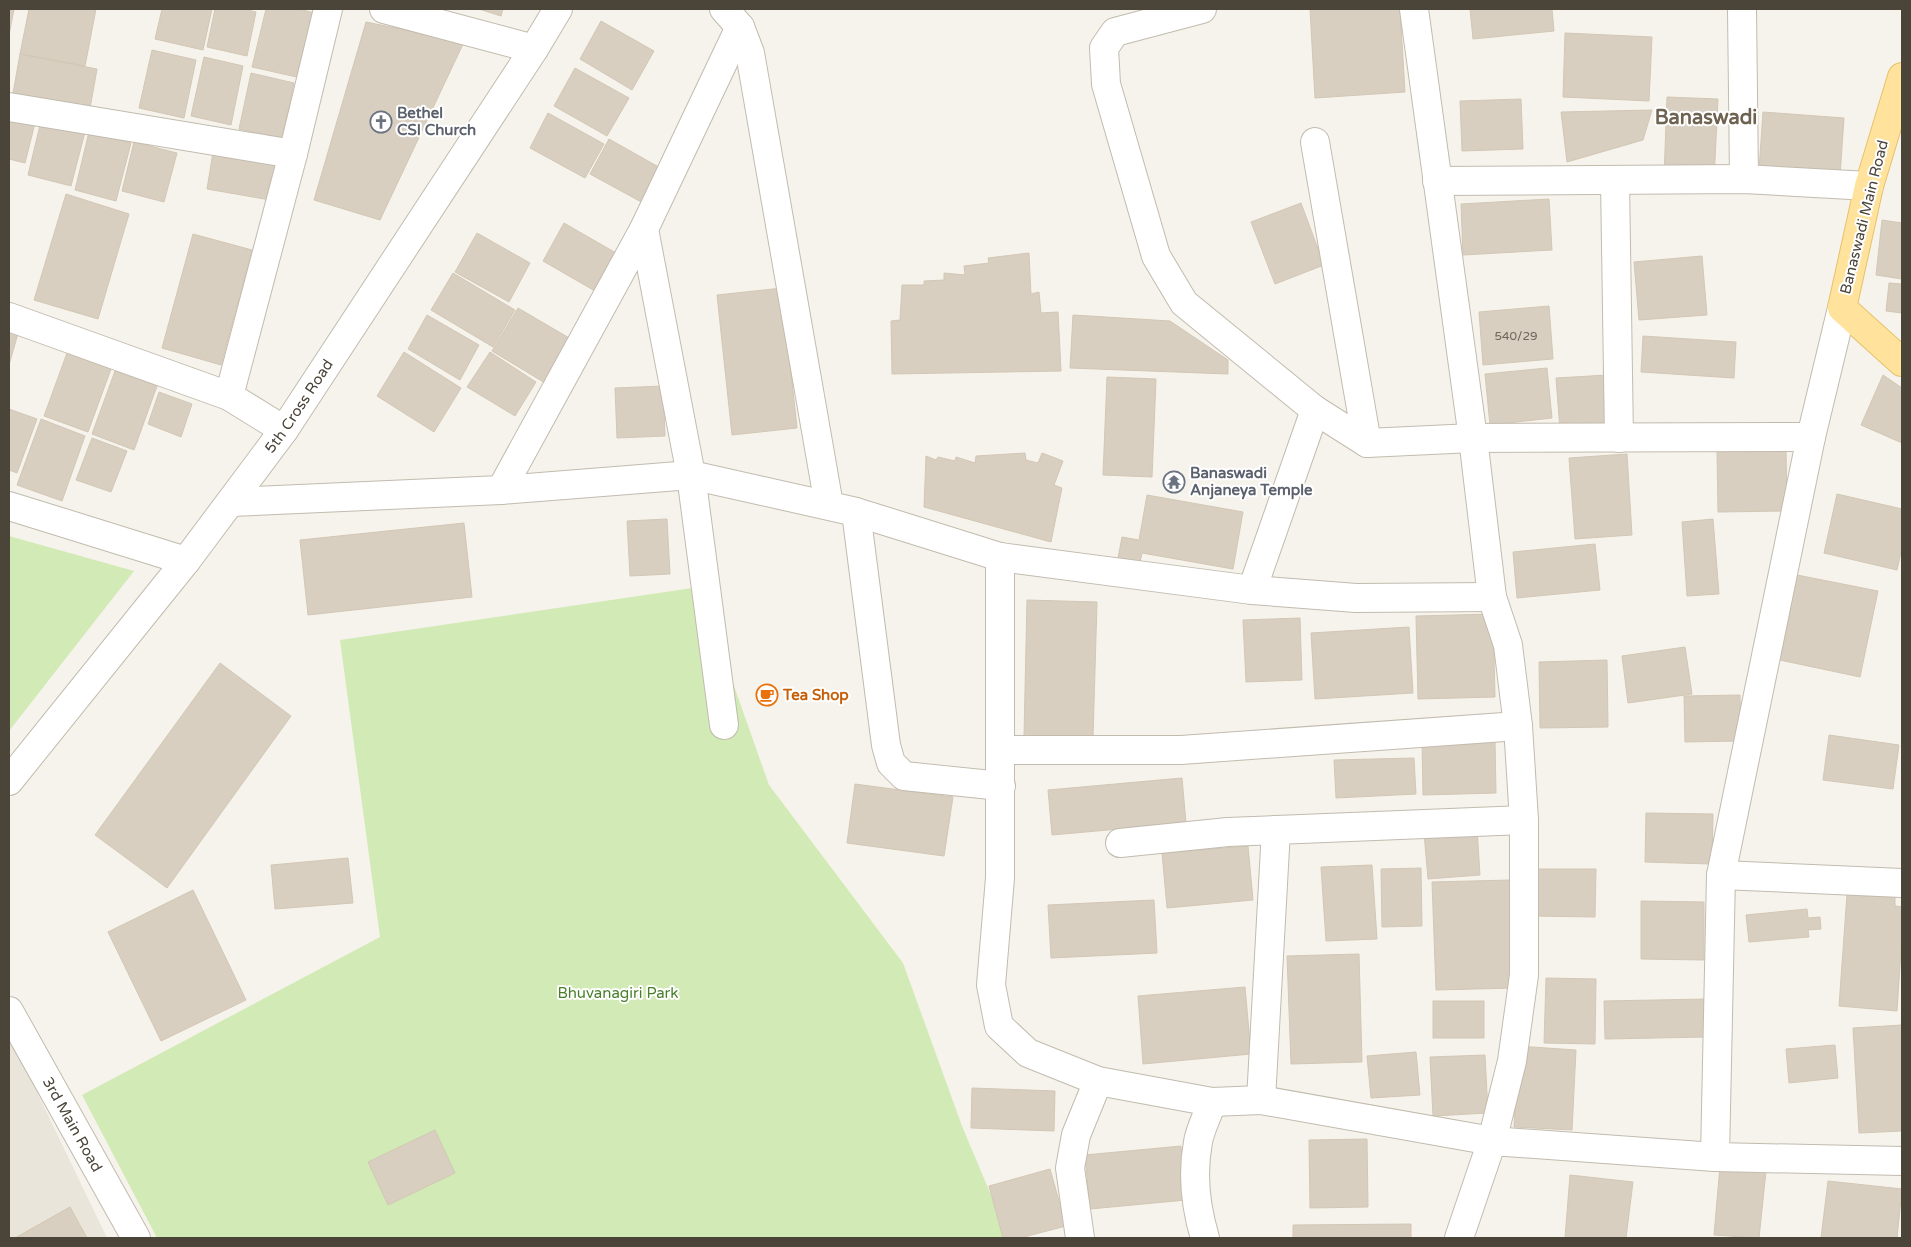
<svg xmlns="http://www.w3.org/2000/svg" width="1911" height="1247" viewBox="0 0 1911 1247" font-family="'Varela Round',sans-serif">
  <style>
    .residential { fill: #eae5da }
    .park { fill: #d2eab5 }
    .building { fill: #d8cfc1; stroke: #d3c7b4 }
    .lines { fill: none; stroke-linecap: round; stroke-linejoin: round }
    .minor-casing { stroke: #c2bbae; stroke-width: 30 }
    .major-casing { stroke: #e6c16a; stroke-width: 30 }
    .minor { stroke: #fff; stroke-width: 28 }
    .major { stroke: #ffe39c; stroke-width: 28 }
    .labels { text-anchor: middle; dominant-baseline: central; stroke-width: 4; stroke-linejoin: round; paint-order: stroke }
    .number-label { font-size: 12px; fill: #6e675b }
    .worship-label { font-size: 15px; font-weight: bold; fill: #5b616d; stroke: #fff; text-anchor: start }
    .street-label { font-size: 15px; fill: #4b4439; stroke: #fff }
    .food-label { font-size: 15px; font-weight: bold; fill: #c56008; stroke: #fff; text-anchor: start }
    .park-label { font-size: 15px; fill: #4a7f2a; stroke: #fff }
    .district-label { font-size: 20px; font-weight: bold; fill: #6e6250; stroke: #fff }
  </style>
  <rect width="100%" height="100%" fill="#f6f3ec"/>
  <path class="residential" d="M9 1034 107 1238H9Z"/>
  <g class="park">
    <path d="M9 536 134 571 9 731Z"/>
    <path d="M699 587 769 785 903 963 962 1126 1009 1238H157L82 1095 380 937 340 640Z"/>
  </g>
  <g class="building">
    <path d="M9 9H14L9 35Z"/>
    <path d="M29 9H96L85 66 20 54Z"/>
    <path d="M162 9H212L203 50 155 39Z"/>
    <path d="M215 9H243L256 12 247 56 207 47Z"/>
    <path d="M266 9H298L315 13 301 78 252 67Z"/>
    <path d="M479 9H503L501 16Z"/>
    <path d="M1310 9H1400L1405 92 1315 98Z"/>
    <path d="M1470 9H1552L1554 31 1473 39Z"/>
    <path d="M601 21 654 51 632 90 580 59Z"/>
    <path d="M366 22 464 42 380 220 314 200Z"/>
    <path d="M1565 33 1652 37 1649 101 1563 97Z"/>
    <path d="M152 50 196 60 184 118 139 108Z"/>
    <path d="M20 54 97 69 89 114 12 99Z"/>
    <path d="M204 57 243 66 231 125 191 116Z"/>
    <path d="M575 68 629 98 607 136 554 106Z"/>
    <path d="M251 73 294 83 282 139 239 129Z"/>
    <path d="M1667 97 1718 99 1714 180 1664 177Z"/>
    <path d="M1521 99 1523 149 1462 151 1460 101Z"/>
    <path d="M1652 110 1643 140 1567 162 1561 112Z"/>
    <path d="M1763 112 1844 118 1840 176 1759 170Z"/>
    <path d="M548 113 604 144 585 178 530 148Z"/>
    <path d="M9 116 35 123 25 163 9 159Z"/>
    <path d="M41 121 85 132 71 186 28 175Z"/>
    <path d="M89 132 131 143 116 201 75 190Z"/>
    <path d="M609 139 664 170 645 204 590 174Z"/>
    <path d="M134 142 177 153 164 202 122 191Z"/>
    <path d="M213 152 276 163 270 200 207 189Z"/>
    <path d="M66 194 129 214 98 319 34 300Z"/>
    <path d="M1549 199 1552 250 1463 255 1461 204Z"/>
    <path d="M1301 203 1324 265 1275 284 1251 222Z"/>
    <path d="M1882 220 1902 223V279L1876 275Z"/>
    <path d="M564 223 616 253 595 291 543 261Z"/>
    <path d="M477 233 530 263 509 302 455 272Z"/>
    <path d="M193 234 252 250 221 365 162 348Z"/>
    <path d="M1029 253 1031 294 1039 292 1041 313 1058 312 1061 371 892 374 891 321 900 320 902 285H924V281L944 280V273L965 275 964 266 989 263 988 258Z"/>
    <path d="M1702 256 1707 315 1639 320 1634 262Z"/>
    <path d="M453 273 515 310 493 347 431 310Z"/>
    <path d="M1889 283 1902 284V313L1886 311Z"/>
    <path d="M782 288 797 428 732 435 717 295Z"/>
    <path d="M1549 306 1553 359 1483 365 1479 312Z"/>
    <path d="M518 308 576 342 550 386 492 351Z"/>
    <path d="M427 315 479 345 460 380 408 349Z"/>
    <path d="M1073 315 1170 321 1228 360V374L1070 368Z"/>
    <path d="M9 326 19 330 9 365Z"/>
    <path d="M1643 336 1736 342 1734 378 1641 372Z"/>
    <path d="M404 352 461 388 434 432 377 396Z"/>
    <path d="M490 352 536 382 515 416 467 387Z"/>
    <path d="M67 353 111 369 88 432 44 416Z"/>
    <path d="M1547 368 1552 418 1490 425 1485 374Z"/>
    <path d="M115 371 157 386 134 450 92 434Z"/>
    <path d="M1607 375 1611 426 1560 430 1556 378Z"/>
    <path d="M1883 375 1902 388V443L1861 425Z"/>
    <path d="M1107 377 1156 379 1152 477 1103 475Z"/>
    <path d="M663 386 665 436 617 438 615 388Z"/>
    <path d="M159 392 192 404 181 437 148 424Z"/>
    <path d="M9 409 37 419 17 473 9 470Z"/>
    <path d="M41 419 85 436 62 501 17 485Z"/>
    <path d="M92 438 127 451 111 492 76 480Z"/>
    <path d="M1786 450 1787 511 1718 512 1717 451Z"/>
    <path d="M1025 453 1026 460 1038 463 1042 453 1063 461 1054 485 1062 488 1051 542 924 507 926 456 936 460 938 457 955 461 956 457 975 463 976 456Z"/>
    <path d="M1627 454 1632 535 1575 539 1569 458Z"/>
    <path d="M1837 494 1902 509V548L1897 570 1824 553Z"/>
    <path d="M1147 495 1243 512 1233 569 1142 553 1140 562 1118 558 1122 537 1139 540Z"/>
    <path d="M667 519 670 574 630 576 627 521Z"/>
    <path d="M1713 519 1719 594 1687 596 1682 522Z"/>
    <path d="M464 523 472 597 308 615 300 540Z"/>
    <path d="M1595 544 1600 590 1517 598 1513 552Z"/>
    <path d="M1792 574 1878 591 1860 677 1775 659Z"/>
    <path d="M1027 600 1097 602 1093 738 1024 736Z"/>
    <path d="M1493 614 1495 697 1418 699 1416 616Z"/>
    <path d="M1300 618 1302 680 1246 682 1243 620Z"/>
    <path d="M1409 627 1413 693 1315 699 1311 633Z"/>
    <path d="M1685 647 1692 694 1628 703 1622 656Z"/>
    <path d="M1607 660 1608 727 1540 728 1539 662Z"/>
    <path d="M220 663 291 716 167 888 95 835Z"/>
    <path d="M1740 695 1741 741 1685 742 1684 696Z"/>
    <path d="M1829 735 1899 745 1893 789 1823 780Z"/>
    <path d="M1495 741 1496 793 1423 795 1422 743Z"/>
    <path d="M1414 758 1416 794 1336 798 1334 760Z"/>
    <path d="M1182 778 1186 823 1052 835 1048 790Z"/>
    <path d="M855 784 953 797 944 856 847 843Z"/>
    <path d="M1646 813 1713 814 1712 864 1645 862Z"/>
    <path d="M1477 829 1480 875 1428 879 1424 833Z"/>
    <path d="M1248 846 1253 900 1167 908 1162 853Z"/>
    <path d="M348 858 353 903 275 909 271 865Z"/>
    <path d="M1372 865 1377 939 1326 941 1321 867Z"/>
    <path d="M1421 868 1422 926 1382 927 1381 869Z"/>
    <path d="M1534 869H1596L1595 917 1534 916Z"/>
    <path d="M1511 880 1515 988 1436 990 1432 882Z"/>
    <path d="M1869 885 1878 886V896L1895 897V906L1902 907V935L1897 1011 1839 1006 1847 894 1868 896Z"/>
    <path d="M193 890 246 1000 161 1041 108 932Z"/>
    <path d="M1154 900 1157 953 1051 958 1048 905Z"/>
    <path d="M1641 901 1704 902V960L1641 959Z"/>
    <path d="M1807 909 1808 918 1820 917 1821 929 1808 930 1809 937 1749 942 1746 915Z"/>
    <path d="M1359 954 1362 1062 1291 1064 1287 956Z"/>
    <path d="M1546 978 1596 979 1595 1044 1544 1043Z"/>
    <path d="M1245 987 1251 1054 1143 1064 1138 996Z"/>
    <path d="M1706 999 1707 1037 1605 1039 1604 1001Z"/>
    <rect x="1433" y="1001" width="51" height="37"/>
    <path d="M1902 1025V1131L1859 1133 1853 1028Z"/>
    <path d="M1835 1045 1838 1078 1789 1083 1786 1049Z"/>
    <path d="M1518 1046 1576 1050 1572 1130 1514 1127Z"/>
    <path d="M1416 1052 1420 1095 1371 1098 1367 1056Z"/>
    <path d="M1485 1055 1488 1113 1433 1116 1430 1057Z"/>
    <path d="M972 1088 1055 1091 1054 1131 971 1128Z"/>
    <path d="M435 1130 455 1173 388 1205 368 1162Z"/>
    <path d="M1367 1139 1368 1207 1310 1208 1309 1140Z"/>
    <path d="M1181 1146 1186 1200 1090 1209 1085 1155Z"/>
    <path d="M1720 1166 1766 1171 1759 1238 1714 1235Z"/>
    <path d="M1050 1169 1066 1226 1020 1238H1003L989 1186Z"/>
    <path d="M1570 1175 1633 1182 1626 1238H1565Z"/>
    <path d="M1828 1181 1902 1189 1897 1238H1821Z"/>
    <path d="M70 1207 87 1238H15Z"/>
    <path d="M1411 1224V1238H1293V1225Z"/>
  </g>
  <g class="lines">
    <g class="minor-casing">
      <g id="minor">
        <path d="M384 9 534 49"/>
        <path d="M724 9 740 27 750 53 829 505"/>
        <path d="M1202 9 1115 32 1104 48 1106 84 1156 256 1184 303 1315 410 1367 443 1473 438 1811 437"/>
        <path d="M1414 9 1473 438 1492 597 1508 645 1518 726 1524 820V975L1512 1061 1492 1141 1459 1238"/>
        <path d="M1742 9 1744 179"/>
        <path d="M9 107 293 154"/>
        <path d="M1315 142 1367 443"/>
        <path d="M1437 181 1744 179 1869 186"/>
        <path d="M1615 181 1619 438"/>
        <path d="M644 229 691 475 724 725"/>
        <path d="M9 317 229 396"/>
        <path d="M284 430 229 396 293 154 328 9"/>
        <path d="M501 490 644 229 740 27"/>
        <path d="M231 502 501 490 691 475 856 512 1000 557 1252 590 1356 598 1492 597"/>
        <path d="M9 506 186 561"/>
        <path d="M856 512 886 745 891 763 904 776 1001 786"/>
        <path d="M1000 557V878L991 985 999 1026 1028 1053 1098 1081 1212 1102 1261 1100 1492 1141 1715 1157 1902 1161"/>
        <path d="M1252 590 1315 410"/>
        <path d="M1000 750H1181L1518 726"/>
        <path id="s1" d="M9 781 186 561 284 430 534 49 558 9"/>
        <path d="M1120 843 1228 832 1524 820"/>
        <path d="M1721 875 1902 883"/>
        <path id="s2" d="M9 1011 136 1238"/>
        <path d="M1261 1100 1276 830"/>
        <path d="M1715 1157 1721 875 1811 437 1842 308"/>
        <path d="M1080 1238 1070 1168 1076 1135 1098 1081"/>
        <path d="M1205 1238C1196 1208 1192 1174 1198 1142 1200 1129 1208 1115 1212 1102"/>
      </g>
    </g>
    <g class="major-casing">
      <path id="major" d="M1902 77 1869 186 1842 308 1902 362"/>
    </g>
    <use href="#minor" class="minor"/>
    <use href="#major" class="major"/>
  </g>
  <defs>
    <g id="church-ring" transform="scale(1.125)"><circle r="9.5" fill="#fff" stroke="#6b7280" stroke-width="1.5"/><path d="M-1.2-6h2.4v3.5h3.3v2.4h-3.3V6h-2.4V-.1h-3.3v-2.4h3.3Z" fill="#6b7280"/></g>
    <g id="temple-ring" transform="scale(1.125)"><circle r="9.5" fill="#fff" stroke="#6b7280" stroke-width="1.5"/><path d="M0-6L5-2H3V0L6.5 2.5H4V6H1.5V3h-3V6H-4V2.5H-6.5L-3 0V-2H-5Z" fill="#6b7280"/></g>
    <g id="cafe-ring" transform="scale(1.125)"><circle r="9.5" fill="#fff" stroke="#e8710a" stroke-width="1.5"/><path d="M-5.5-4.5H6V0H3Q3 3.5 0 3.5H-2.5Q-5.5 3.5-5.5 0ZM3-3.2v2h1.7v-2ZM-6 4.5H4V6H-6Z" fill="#e8710a"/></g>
  </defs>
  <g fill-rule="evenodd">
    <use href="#church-ring" x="381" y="122"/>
    <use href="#temple-ring" x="1174" y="482"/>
    <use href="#cafe-ring" x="767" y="695"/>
  </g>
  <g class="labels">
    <g class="number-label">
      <text x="1516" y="336">540/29</text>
    </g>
    <g class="worship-label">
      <text x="397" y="113">Bethel<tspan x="397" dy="17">CSI Church</tspan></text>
      <text x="1190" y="473">Banaswadi<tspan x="1190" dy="17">Anjaneya Temple</tspan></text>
    </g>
    <g class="street-label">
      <text transform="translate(1864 217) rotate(-76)">Banaswadi Main Road</text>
      <text stroke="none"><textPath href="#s1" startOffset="474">5th Cross Road</textPath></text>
      <text stroke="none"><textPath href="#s2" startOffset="130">3rd Main Road</textPath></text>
    </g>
    <g class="food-label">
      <text x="783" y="695">Tea Shop</text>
    </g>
    <g class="park-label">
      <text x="618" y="993">Bhuvanagiri Park</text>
    </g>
    <g class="district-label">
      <text x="1706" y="118">Banaswadi</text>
    </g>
  </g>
  <rect width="1911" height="1247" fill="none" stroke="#4b4439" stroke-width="20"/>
</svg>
